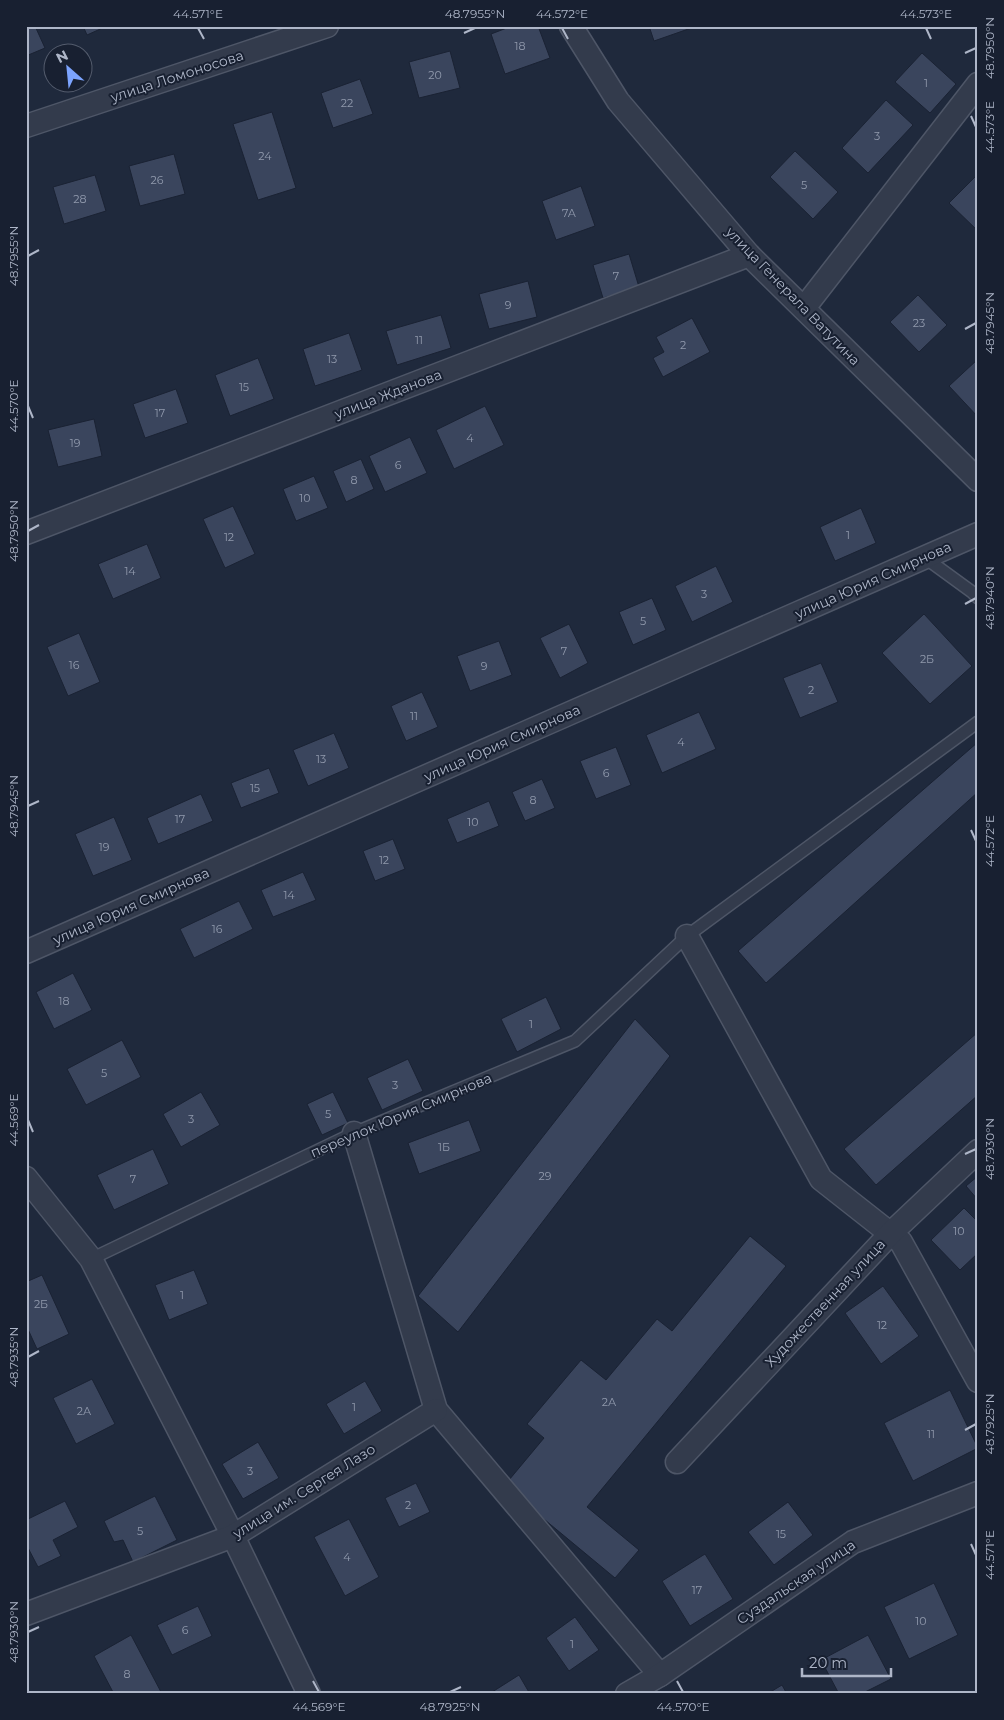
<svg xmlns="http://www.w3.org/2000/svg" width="1004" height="1720" viewBox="0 0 1004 1720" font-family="Montserrat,sans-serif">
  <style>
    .building { fill: #3a455d; stroke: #1a2233 }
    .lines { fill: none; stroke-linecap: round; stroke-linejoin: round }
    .lane-casing { stroke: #4e5667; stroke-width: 14 }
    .street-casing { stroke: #4e5667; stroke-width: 25 }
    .lane { stroke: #333b4c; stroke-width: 11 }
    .street { stroke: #333b4c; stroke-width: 22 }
    .ticks { fill: none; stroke: #aeb6c8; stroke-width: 2 }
    .labels { text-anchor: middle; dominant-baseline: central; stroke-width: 4; stroke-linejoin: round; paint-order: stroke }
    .number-label { font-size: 11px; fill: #919aad }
    .street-label { font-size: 14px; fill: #aeb6c8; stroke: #182031 }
    .neatline { fill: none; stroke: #aeb6c8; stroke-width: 2 }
    .ticks-label { font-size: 12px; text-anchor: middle; fill: #aeb6c8 }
  </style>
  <rect width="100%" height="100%" fill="#1f293c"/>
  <g class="building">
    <path d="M26 26H35L45 48 26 56Z"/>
    <path d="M83 26H107L87 35Z"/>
    <path d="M512 26H538L550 58 505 74 491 34Z"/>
    <path d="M649 26H697L654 41Z"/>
    <path d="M450 51 460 88 419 98 409 62Z"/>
    <path d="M922 53 956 84 930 113 895 82Z"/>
    <path d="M360 79 373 114 333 128 321 93Z"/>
    <path d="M886 100 913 125 868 173 842 148Z"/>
    <path d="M272 112 296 188 258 200 233 124Z"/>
    <path d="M795 151 838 192 813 219 770 177Z"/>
    <path d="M174 154 185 194 140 206 129 166Z"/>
    <path d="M95 175 106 211 64 224 53 187Z"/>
    <path d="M976 176 978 178V231L949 203Z"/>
    <path d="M581 186 595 226 556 240 542 201Z"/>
    <path d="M629 254 639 287 603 298 593 265Z"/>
    <path d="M528 281 537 317 489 329 479 294Z"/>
    <path d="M918 295 947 325 919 352 890 322Z"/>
    <path d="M441 315 451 348 397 365 386 331Z"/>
    <path d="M692 318 710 352 663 377 653 358 664 352 656 337Z"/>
    <path d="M349 333 362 370 315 386 303 349Z"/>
    <path d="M258 358 274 399 230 416 215 375Z"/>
    <path d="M977 360 978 361V417L949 386Z"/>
    <path d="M176 389 188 423 145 438 133 404Z"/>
    <path d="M485 406 504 445 454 469 436 430Z"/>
    <path d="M94 419 102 456 58 467 48 430Z"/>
    <path d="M410 437 427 473 385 492 369 456Z"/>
    <path d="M361 459 374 489 346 502 333 471Z"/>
    <path d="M314 476 328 508 296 521 283 489Z"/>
    <path d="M233 506 255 554 225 568 203 519Z"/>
    <path d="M861 508 876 543 835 561 820 527Z"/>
    <path d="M147 544 161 578 113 599 98 564Z"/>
    <path d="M716 566 733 602 692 622 675 586Z"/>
    <path d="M652 598 666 630 633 645 619 612Z"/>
    <path d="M924 614 972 666 930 704 882 653Z"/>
    <path d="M569 624 588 663 560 678 540 638Z"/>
    <path d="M79 633 100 682 68 696 47 647Z"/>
    <path d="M499 641 512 675 470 691 457 656Z"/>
    <path d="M821 663 838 702 800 718 783 678Z"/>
    <path d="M422 692 438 727 406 741 391 706Z"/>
    <path d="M699 712 716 749 662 773 646 735Z"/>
    <path d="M334 733 349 768 308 786 293 750Z"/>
    <path d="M978 742V792L766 983 738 951Z"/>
    <path d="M616 747 631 785 596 799 580 761Z"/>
    <path d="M269 768 279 793 241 808 231 783Z"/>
    <path d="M542 779 555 808 525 821 512 792Z"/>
    <path d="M201 794 213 821 158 844 147 818Z"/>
    <path d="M489 801 499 826 457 843 447 819Z"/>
    <path d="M114 817 132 860 93 876 75 834Z"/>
    <path d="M393 839 405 869 375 881 363 851Z"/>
    <path d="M303 872 316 900 273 917 261 890Z"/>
    <path d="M239 901 253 929 194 958 180 929Z"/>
    <path d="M73 973 92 1010 54 1029 36 992Z"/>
    <path d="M546 997 561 1029 517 1052 501 1019Z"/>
    <path d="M635 1019 670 1056 458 1332 418 1296Z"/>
    <path d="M978 1032V1095L876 1185 844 1149Z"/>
    <path d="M122 1040 141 1077 86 1105 67 1069Z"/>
    <path d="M408 1059 423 1091 382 1110 367 1078Z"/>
    <path d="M201 1092 220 1125 181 1147 163 1114Z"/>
    <path d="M333 1092 348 1123 322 1135 307 1104Z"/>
    <path d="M469 1120 481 1151 419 1174 408 1143Z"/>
    <path d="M153 1149 169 1184 114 1210 97 1175Z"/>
    <path d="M978 1176V1200L966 1186Z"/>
    <path d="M964 1208 978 1222V1253L960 1270 931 1240Z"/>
    <path d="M750 1236 786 1266 587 1507 639 1550 615 1578 504 1486 544 1438 527 1424 581 1360 606 1380 657 1319 672 1331Z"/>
    <path d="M194 1270 208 1304 169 1320 155 1285Z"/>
    <path d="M42 1275 69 1334 37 1349 26 1325V1282Z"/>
    <path d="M883 1286 919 1336 881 1364 845 1313Z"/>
    <path d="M92 1379 115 1424 76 1444 53 1398Z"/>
    <path d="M365 1381 382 1411 344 1434 326 1404Z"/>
    <path d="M950 1390 978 1448 913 1481 884 1423Z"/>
    <path d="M258 1442 279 1478 243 1499 222 1464Z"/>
    <path d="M416 1483 430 1512 399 1527 385 1498Z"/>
    <path d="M155 1496 177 1540 133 1562 123 1540 114 1542 104 1521Z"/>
    <path d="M65 1501 78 1527 53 1540 61 1556 38 1567 26 1544V1520Z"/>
    <path d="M788 1502 813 1535 774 1565 748 1532Z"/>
    <path d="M349 1519 379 1577 345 1596 314 1537Z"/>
    <path d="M705 1554 733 1599 690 1626 662 1581Z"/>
    <path d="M934 1583 958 1635 909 1659 884 1607Z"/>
    <path d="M198 1606 212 1636 172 1655 157 1625Z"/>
    <path d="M575 1617 599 1650 569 1671 546 1638Z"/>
    <path d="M131 1635 161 1692 157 1694H114L94 1656Z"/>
    <path d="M868 1635 891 1679 861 1694H839L821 1660Z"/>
    <path d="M519 1675 530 1694H489Z"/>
    <path d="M782 1685 787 1694H767Z"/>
  </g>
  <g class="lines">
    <g class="lane-casing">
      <g id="lane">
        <path d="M924 557 972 592 978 598"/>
        <path d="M91 1259 354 1133 575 1041 687 936 978 722"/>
      </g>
    </g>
    <g class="street-casing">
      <g id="street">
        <path d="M571 26 618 101 749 255 978 480"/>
        <path d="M26 126 327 26"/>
        <path d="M804 308 978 84"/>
        <path d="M26 533 749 255"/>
        <path d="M687 936 821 1179 901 1242 978 1381"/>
        <path d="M26 952 978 534"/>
        <path d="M354 1133 436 1410 660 1675"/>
        <path d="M26 1178 91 1259 233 1536 309 1694"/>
        <path d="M677 1462 890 1234 978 1151"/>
        <path d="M26 1614 233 1536 436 1410"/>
        <path d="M627 1694 660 1675 853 1542 978 1493"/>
      </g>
    </g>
    <use href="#lane" class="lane"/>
    <use href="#street" class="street"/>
  </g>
  <path class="ticks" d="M198 28 204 39M562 28 568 39M926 28 931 39M464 33 475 28M965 53 976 48M971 116 976 127M28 256 39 250M965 329 976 323M28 406 33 418M28 531 39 525M965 604 976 598M28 806 39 801M971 830 976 841M28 1120 33 1132M965 1154 976 1149M28 1357 39 1351M965 1430 976 1424M971 1544 976 1555M28 1632 39 1627M313 1681 319 1692M677 1681 683 1692M450 1692 461 1687"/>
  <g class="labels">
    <g class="number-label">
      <text x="520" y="46">18</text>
      <text x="435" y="75">20</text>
      <text x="926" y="83">1</text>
      <text x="347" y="103">22</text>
      <text x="877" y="136">3</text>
      <text x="265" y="156">24</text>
      <text x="157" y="180">26</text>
      <text x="804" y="185">5</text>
      <text x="80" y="199">28</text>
      <text x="569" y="213">7А</text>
      <text x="616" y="276">7</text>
      <text x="508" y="305">9</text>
      <text x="919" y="323">23</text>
      <text x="419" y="340">11</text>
      <text x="683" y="345">2</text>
      <text x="332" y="359">13</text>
      <text x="244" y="387">15</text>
      <text x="160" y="413">17</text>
      <text x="470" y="438">4</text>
      <text x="75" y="443">19</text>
      <text x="398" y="465">6</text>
      <text x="354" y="480">8</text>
      <text x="305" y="498">10</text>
      <text x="848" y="535">1</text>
      <text x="229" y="537">12</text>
      <text x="130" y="571">14</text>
      <text x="704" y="594">3</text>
      <text x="643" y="621">5</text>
      <text x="564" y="651">7</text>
      <text x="927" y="659">2Б</text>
      <text x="74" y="665">16</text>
      <text x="484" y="666">9</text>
      <text x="811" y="690">2</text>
      <text x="414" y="716">11</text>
      <text x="681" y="742">4</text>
      <text x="321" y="759">13</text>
      <text x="606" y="773">6</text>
      <text x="255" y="788">15</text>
      <text x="533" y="800">8</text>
      <text x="180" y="819">17</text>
      <text x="473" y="822">10</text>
      <text x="104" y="847">19</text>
      <text x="384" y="860">12</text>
      <text x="289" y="895">14</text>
      <text x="217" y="929">16</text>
      <text x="64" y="1001">18</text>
      <text x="531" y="1024">1</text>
      <text x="104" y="1073">5</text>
      <text x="395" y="1085">3</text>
      <text x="328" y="1114">5</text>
      <text x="191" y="1119">3</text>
      <text x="444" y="1147">1Б</text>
      <text x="545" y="1176">29</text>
      <text x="133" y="1179">7</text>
      <text x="959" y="1231">10</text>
      <text x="182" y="1295">1</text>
      <text x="41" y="1304">2Б</text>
      <text x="882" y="1325">12</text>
      <text x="609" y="1402">2А</text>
      <text x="354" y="1407">1</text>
      <text x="84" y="1411">2А</text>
      <text x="931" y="1434">11</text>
      <text x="250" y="1471">3</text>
      <text x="408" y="1505">2</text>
      <text x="140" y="1531">5</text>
      <text x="781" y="1534">15</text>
      <text x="347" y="1557">4</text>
      <text x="697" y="1590">17</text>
      <text x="921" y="1621">10</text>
      <text x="185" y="1630">6</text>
      <text x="572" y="1644">1</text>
      <text x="127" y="1674">8</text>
    </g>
    <g class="street-label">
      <text transform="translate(177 76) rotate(-18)">улица Ломоносова</text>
      <text transform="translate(793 296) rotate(46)">улица Генерала Ватутина</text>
      <text transform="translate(388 394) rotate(-21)">улица Жданова</text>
      <text transform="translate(873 580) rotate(-24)">улица Юрия Смирнова</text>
      <text transform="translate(502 743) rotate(-24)">улица Юрия Смирнова</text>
      <text transform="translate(131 906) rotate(-24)">улица Юрия Смирнова</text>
      <text transform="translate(401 1115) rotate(-23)">переулок Юрия Смирнова</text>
      <text transform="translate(825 1303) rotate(-47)">Художественная улица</text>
      <text transform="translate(304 1491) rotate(-32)">улица им. Сергея Лазо</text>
      <text transform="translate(796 1582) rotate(-34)">Суздальская улица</text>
    </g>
  </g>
  <rect width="1004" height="1720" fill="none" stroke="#182031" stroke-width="55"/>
  <g transform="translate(68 68) rotate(333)"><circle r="24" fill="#182031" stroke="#545c6d"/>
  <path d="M0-4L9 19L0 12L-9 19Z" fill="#7ca4ff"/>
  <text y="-8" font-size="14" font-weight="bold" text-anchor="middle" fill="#aeb6c8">N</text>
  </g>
  <path d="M802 1668v8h89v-8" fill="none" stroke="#aeb6c8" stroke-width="2.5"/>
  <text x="809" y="1668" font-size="15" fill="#aeb6c8" stroke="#182031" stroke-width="4" paint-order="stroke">20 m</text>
  <rect x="28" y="28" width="948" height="1664" class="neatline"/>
  <g class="ticks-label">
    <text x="198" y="18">44.571°E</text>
    <text x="475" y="18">48.7955°N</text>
    <text x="562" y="18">44.572°E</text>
    <text x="926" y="18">44.573°E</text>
    <text transform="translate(990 48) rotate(-90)" y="4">48.7950°N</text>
    <text transform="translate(990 127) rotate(-90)" y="4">44.573°E</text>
    <text transform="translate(14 256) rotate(-90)" y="4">48.7955°N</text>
    <text transform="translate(990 323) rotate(-90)" y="4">48.7945°N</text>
    <text transform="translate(14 406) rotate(-90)" y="4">44.570°E</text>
    <text transform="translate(14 531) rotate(-90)" y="4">48.7950°N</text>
    <text transform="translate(990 598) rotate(-90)" y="4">48.7940°N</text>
    <text transform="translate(14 806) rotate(-90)" y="4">48.7945°N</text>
    <text transform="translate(990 841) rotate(-90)" y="4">44.572°E</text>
    <text transform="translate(14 1120) rotate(-90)" y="4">44.569°E</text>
    <text transform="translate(990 1149) rotate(-90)" y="4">48.7930°N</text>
    <text transform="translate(14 1357) rotate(-90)" y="4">48.7935°N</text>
    <text transform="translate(990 1424) rotate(-90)" y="4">48.7925°N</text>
    <text transform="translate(990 1555) rotate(-90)" y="4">44.571°E</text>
    <text transform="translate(14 1632) rotate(-90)" y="4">48.7930°N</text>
    <text x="319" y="1711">44.569°E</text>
    <text x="450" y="1711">48.7925°N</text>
    <text x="683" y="1711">44.570°E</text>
  </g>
</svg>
